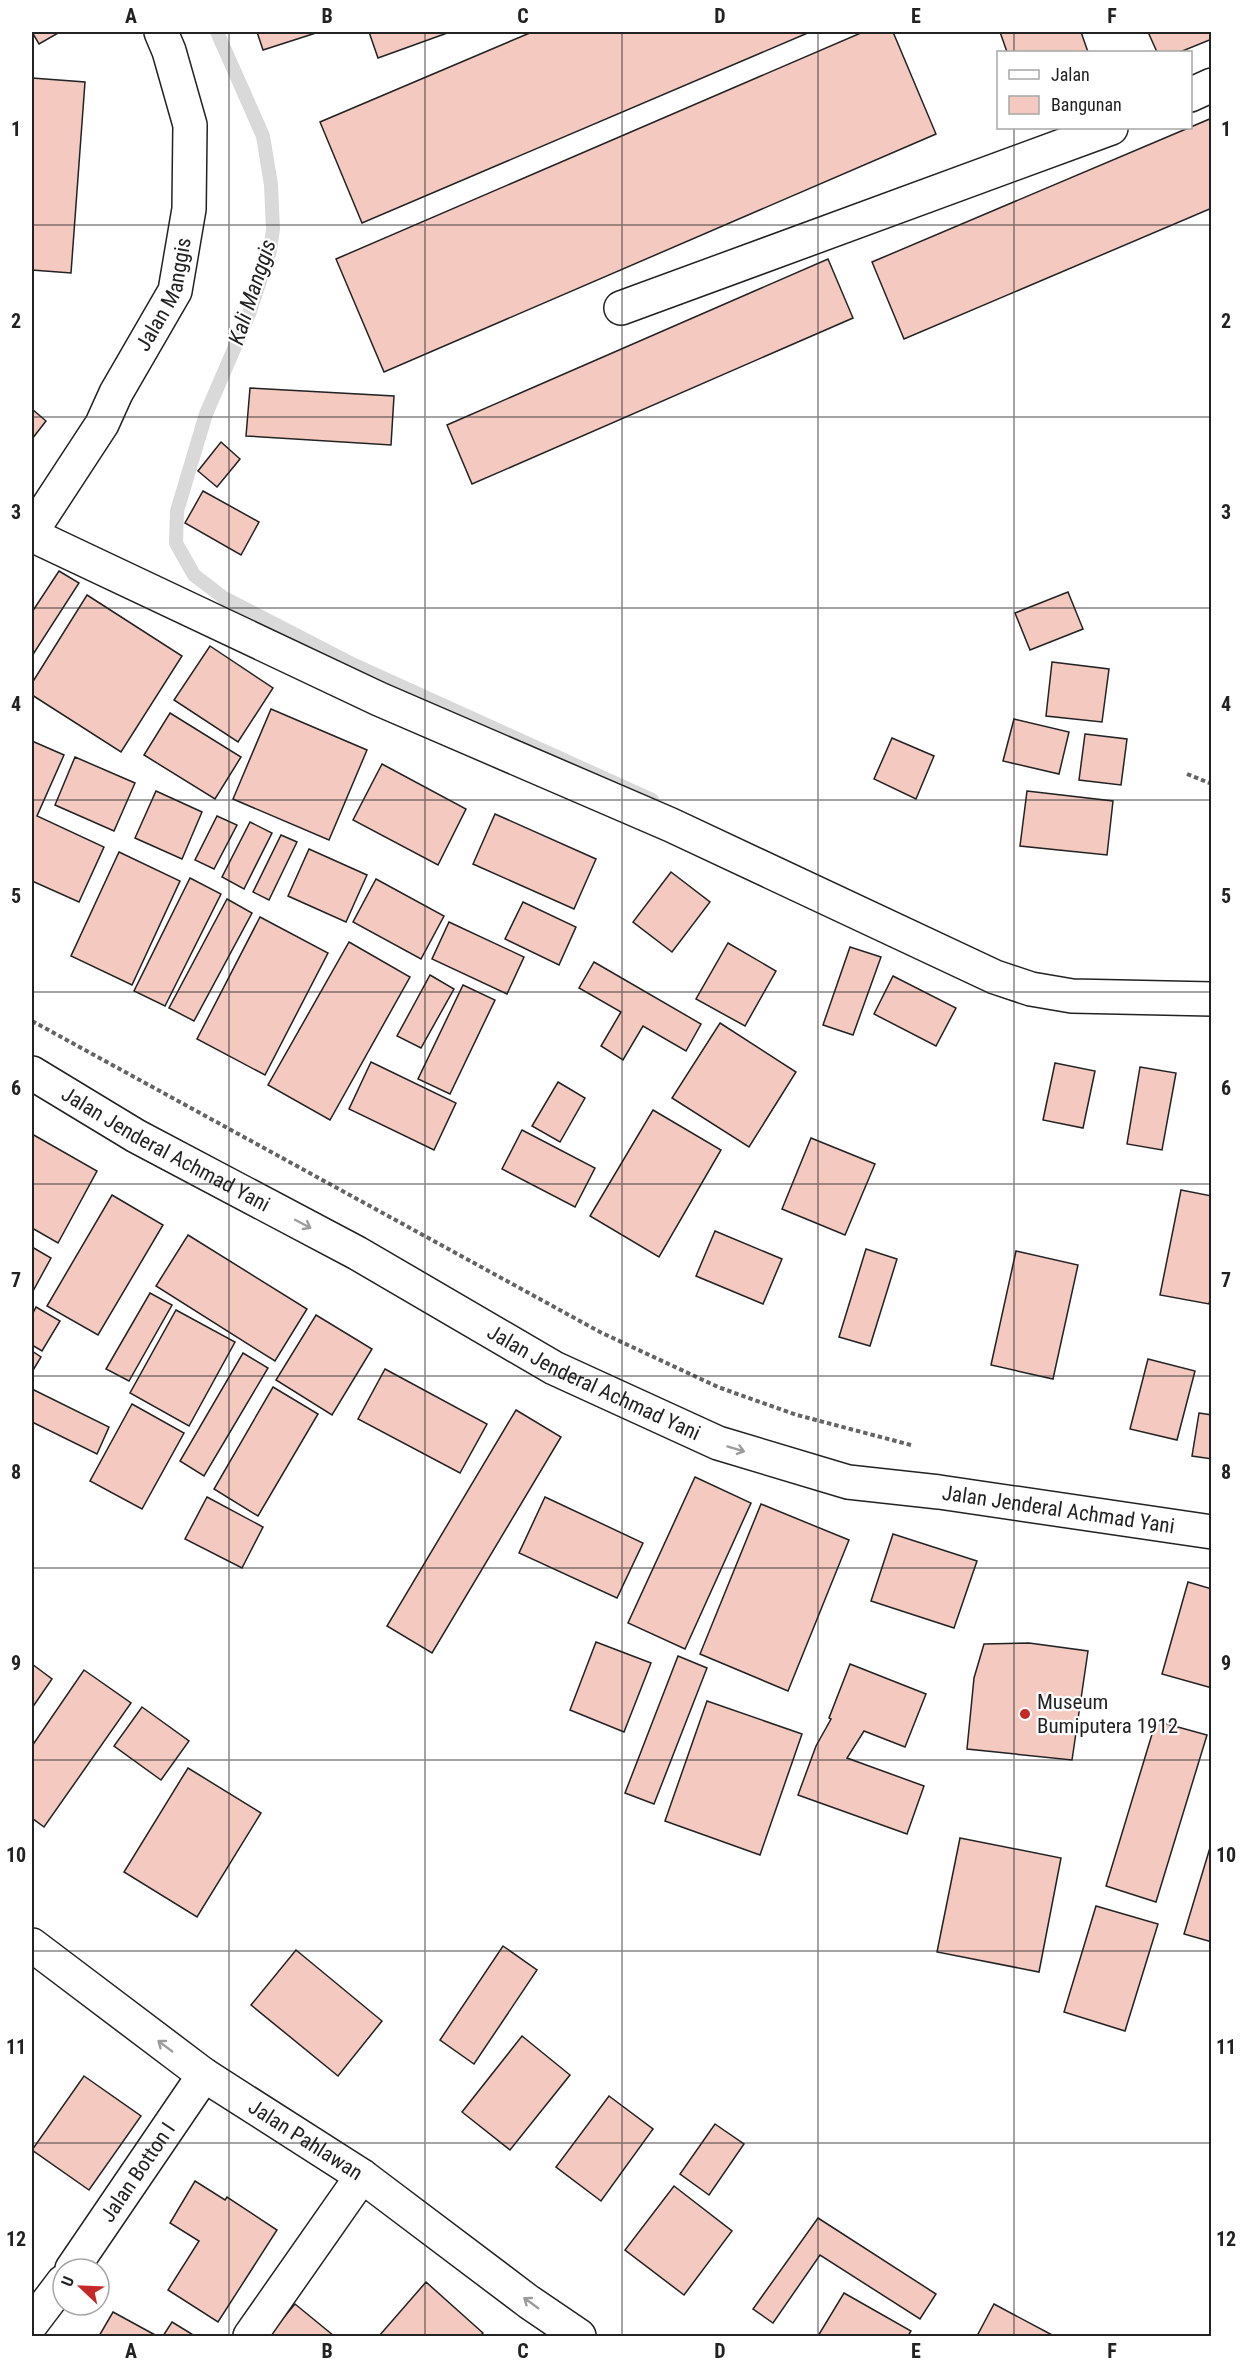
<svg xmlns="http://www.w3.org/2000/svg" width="1243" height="2368" viewBox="0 0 1243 2368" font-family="'Roboto Condensed',sans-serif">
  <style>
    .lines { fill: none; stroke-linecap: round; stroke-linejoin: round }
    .stream { stroke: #d9d9d9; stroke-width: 14 }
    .building { fill: #f3c9c0; stroke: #222; stroke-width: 1.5 }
    .minor-casing { stroke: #222; stroke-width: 36 }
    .major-casing { stroke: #222; stroke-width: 36 }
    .path { stroke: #646464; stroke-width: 4; stroke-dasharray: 4.5 3; stroke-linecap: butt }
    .minor { stroke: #fff; stroke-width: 33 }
    .major { stroke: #fff; stroke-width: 33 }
    .oneway { stroke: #9c9c9c }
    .grid { fill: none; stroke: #222; stroke-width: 1.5; stroke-opacity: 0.55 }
    .poi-dot { fill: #c62828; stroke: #fff; stroke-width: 2 }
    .labels { text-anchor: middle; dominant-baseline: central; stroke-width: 4.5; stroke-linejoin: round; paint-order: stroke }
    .street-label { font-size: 21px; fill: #222; stroke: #fff }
    .poi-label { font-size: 21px; fill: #222; stroke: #fff; text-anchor: start }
    .water-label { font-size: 22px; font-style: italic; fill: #222; stroke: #fff }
    .neatline { fill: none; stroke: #222; stroke-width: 2 }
    .grid-label { font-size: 20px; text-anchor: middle; font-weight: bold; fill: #222 }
  </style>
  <rect width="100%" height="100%" fill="#fff"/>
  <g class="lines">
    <path class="stream" d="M217 32 263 136 271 185 273 229 270 250 249 314 206 414 177 511 176 543 194 575 224 598 354 665 652 800"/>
  </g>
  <g class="building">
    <path d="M32 32H60L39 44Z"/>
    <path d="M257 32H319L263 50Z"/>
    <path d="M369 32H450L378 58Z"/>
    <path d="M532 32H810L362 223 320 122Z"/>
    <path d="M863 32H893L936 134 384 372 336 259Z"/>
    <path d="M1000 32H1081L1088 52H1007Z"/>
    <path d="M1148 32H1212V39L1180 52H1157Z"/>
    <path d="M32 78 85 82 71 273 32 270Z"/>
    <path d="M1212 118V208L904 339 872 262Z"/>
    <path d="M828 259 853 318 472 484 447 425Z"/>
    <path d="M250 388 394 396 391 445 246 436Z"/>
    <path d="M32 409 46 421 32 439Z"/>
    <path d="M221 442 240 459 217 487 198 471Z"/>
    <path d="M203 491 259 522 241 555 185 523Z"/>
    <path d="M59 571 79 583 32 656V612Z"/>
    <path d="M1068 592 1083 629 1030 650 1015 613Z"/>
    <path d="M87 595 182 656 121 752 32 695V683Z"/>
    <path d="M210 646 273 688 238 742 174 700Z"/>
    <path d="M1052 662 1109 669 1102 722 1046 716Z"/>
    <path d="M271 709 367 750 329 840 233 799Z"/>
    <path d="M170 713 241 757 215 799 144 755Z"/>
    <path d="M1014 719 1069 732 1059 774 1003 761Z"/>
    <path d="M1085 734 1127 739 1121 785 1079 780Z"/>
    <path d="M892 738 934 756 916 799 874 779Z"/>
    <path d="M32 741 64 755 37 816 104 847 79 902 32 881Z"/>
    <path d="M75 757 135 783 114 831 55 805Z"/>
    <path d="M382 764 466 809 438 865 353 820Z"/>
    <path d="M156 791 202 812 182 859 135 838Z"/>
    <path d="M1027 791 1113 801 1107 855 1020 846Z"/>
    <path d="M495 814 596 859 574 909 473 864Z"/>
    <path d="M217 816 237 825 214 869 195 860Z"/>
    <path d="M250 822 272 833 244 889 222 877Z"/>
    <path d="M281 835 297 842 269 900 253 892Z"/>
    <path d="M309 849 367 875 346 922 288 896Z"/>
    <path d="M119 852 180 881 132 985 71 956Z"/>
    <path d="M671 872 710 902 672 952 633 922Z"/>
    <path d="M190 878 221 894 165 1006 134 991Z"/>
    <path d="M376 879 444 916 421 959 353 922Z"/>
    <path d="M227 899 252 913 194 1021 169 1008Z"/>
    <path d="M523 902 576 927 559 965 505 939Z"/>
    <path d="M260 917 328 953 265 1075 197 1039Z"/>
    <path d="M449 922 524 957 507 994 432 959Z"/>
    <path d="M349 942 410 977 330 1120 268 1085Z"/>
    <path d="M728 943 776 971 745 1026 696 999Z"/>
    <path d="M850 947 881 957 853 1035 823 1025Z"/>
    <path d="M594 962 701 1024 686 1051 643 1026 623 1060 601 1046 621 1012 579 988Z"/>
    <path d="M430 975 454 989 421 1048 397 1036Z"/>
    <path d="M893 976 956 1008 936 1046 874 1014Z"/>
    <path d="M463 985 495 1000 450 1094 418 1079Z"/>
    <path d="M720 1023 796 1072 749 1147 672 1098Z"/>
    <path d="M371 1062 456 1103 434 1150 349 1109Z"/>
    <path d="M1055 1063 1095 1071 1083 1128 1043 1120Z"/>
    <path d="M1140 1067 1176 1073 1162 1150 1127 1144Z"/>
    <path d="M558 1082 585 1098 560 1142 532 1126Z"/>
    <path d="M653 1110 721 1150 659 1257 590 1216Z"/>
    <path d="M522 1130 595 1168 575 1207 502 1169Z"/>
    <path d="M32 1134 97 1171 58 1243 32 1228Z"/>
    <path d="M811 1138 875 1164 845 1235 782 1209Z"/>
    <path d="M1181 1190 1212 1196V1292L1209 1304 1160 1295Z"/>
    <path d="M112 1195 163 1225 98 1335 47 1306Z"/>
    <path d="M715 1231 782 1259 763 1304 696 1276Z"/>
    <path d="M188 1235 307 1309 275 1361 156 1286Z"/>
    <path d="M32 1247 51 1258 32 1293Z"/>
    <path d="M866 1249 897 1259 870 1346 839 1337Z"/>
    <path d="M1016 1251 1078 1265 1053 1379 991 1365Z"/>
    <path d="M150 1293 172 1305 129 1381 106 1369Z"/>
    <path d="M36 1307 60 1321 42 1351 32 1345V1315Z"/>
    <path d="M176 1310 235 1342 189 1426 130 1393Z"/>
    <path d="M316 1315 372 1349 332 1415 276 1380Z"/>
    <path d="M32 1351 41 1357 32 1372Z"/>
    <path d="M243 1353 268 1368 204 1476 180 1461Z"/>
    <path d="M1148 1359 1195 1371 1177 1440 1130 1429Z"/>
    <path d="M385 1369 487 1424 460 1473 358 1419Z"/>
    <path d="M273 1387 318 1414 258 1516 214 1489Z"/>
    <path d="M32 1389 109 1427 97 1454 32 1422Z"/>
    <path d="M132 1404 184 1433 142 1509 90 1481Z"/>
    <path d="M516 1410 561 1437 432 1653 387 1626Z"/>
    <path d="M1199 1413 1212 1415V1459L1192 1456Z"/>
    <path d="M695 1477 751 1503 685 1649 628 1623Z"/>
    <path d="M207 1497 263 1527 242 1568 185 1539Z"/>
    <path d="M545 1497 643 1543 617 1598 519 1553Z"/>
    <path d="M761 1504 849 1540 788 1691 700 1654Z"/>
    <path d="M893 1534 977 1561 954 1628 871 1601Z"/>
    <path d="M1188 1582 1212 1589V1688L1162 1674Z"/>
    <path d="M596 1642 651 1663 624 1732 570 1710Z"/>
    <path d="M1029 1643 1088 1651 1072 1760 967 1749 974 1678 984 1644Z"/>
    <path d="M678 1656 707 1668 654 1804 625 1793Z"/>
    <path d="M32 1664 52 1679 32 1708Z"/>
    <path d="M850 1664 926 1694 905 1747 864 1731 847 1758 924 1786 907 1834 798 1795 816 1746 831 1719 829 1718Z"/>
    <path d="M84 1670 131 1703 44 1827 32 1818V1746Z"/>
    <path d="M707 1701 802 1734 760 1855 665 1821Z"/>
    <path d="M142 1707 189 1741 161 1780 114 1746Z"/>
    <path d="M1156 1721 1207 1735 1156 1902 1106 1886Z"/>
    <path d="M188 1768 261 1813 197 1917 124 1872Z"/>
    <path d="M960 1838 1061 1858 1039 1972 937 1952Z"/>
    <path d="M1212 1841V1942L1184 1934Z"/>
    <path d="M1096 1906 1158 1924 1125 2031 1064 2012Z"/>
    <path d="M503 1946 537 1970 474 2064 440 2040Z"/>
    <path d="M296 1950 382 2021 338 2076 251 2005Z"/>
    <path d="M522 2036 570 2075 510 2150 462 2112Z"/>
    <path d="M84 2076 141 2116 89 2190 32 2150Z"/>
    <path d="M609 2096 653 2129 601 2201 556 2167Z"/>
    <path d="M715 2124 744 2144 709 2195 680 2174Z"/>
    <path d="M195 2181 225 2200 227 2197 277 2230 218 2322 168 2290 199 2241 170 2223Z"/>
    <path d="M674 2186 732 2231 684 2295 625 2250Z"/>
    <path d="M818 2218 936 2294 920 2319 820 2255 773 2323 753 2309Z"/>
    <path d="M426 2282 483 2333 480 2336H379Z"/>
    <path d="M844 2293 911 2331 908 2336H818Z"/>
    <path d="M295 2304 334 2336H268Z"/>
    <path d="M994 2304 1054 2336H977Z"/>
    <path d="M113 2312 157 2336H99Z"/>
    <path d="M172 2322 195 2336H163Z"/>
  </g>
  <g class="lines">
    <g class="minor-casing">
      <g id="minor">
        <path d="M1190 95 1212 85"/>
        <path d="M621 308 1111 128"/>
        <path id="s1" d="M32 531 102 424 116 393 175 291 189 209 190 125 169 51 161 32"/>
        <path d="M32 535 379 699 671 825 995 977 1031 989 1072 996 1212 999"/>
        <path id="s2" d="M72 2269 204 2075"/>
        <path d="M32 2323 63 2282"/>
        <path d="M250 2336 362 2176"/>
      </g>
    </g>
    <g class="major-casing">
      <g id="major">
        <path id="s3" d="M32 1073 136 1136 357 1253 554 1368 718 1443 848 1482 939 1492 1212 1532"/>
        <path id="s4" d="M32 1945 204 2075 362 2176 529 2302 579 2336"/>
      </g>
    </g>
    <g class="path">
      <path d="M1187 774 1212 784"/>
      <path d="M32 1021 600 1332 718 1387 797 1415 911 1445"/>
    </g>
    <use href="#minor" class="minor"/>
    <use href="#major" class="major"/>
  </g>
  <defs><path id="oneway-shaft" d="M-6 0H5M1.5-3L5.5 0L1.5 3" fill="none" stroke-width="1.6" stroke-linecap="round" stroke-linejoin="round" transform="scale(1.5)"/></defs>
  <g class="oneway">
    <use href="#oneway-shaft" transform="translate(303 1224) rotate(28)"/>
    <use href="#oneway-shaft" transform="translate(736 1449) rotate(17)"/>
    <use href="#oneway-shaft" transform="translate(165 2046) rotate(-143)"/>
    <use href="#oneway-shaft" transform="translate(531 2303) rotate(-144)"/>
  </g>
  <path class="grid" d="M229 32V2336M425 32V2336M622 32V2336M818 32V2336M1014 32V52M1014 128V2336M32 225H1212M32 417H1212M32 608H1212M32 800H1212M32 992H1212M32 1184H1212M32 1376H1212M32 1568H1212M32 1760H1212M32 1951H1212M32 2143H1212"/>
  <circle class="poi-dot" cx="1025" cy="1714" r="6"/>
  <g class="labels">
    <g class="street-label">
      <text stroke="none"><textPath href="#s1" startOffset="273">Jalan Manggis</textPath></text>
      <text stroke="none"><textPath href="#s3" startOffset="154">Jalan Jenderal Achmad Yani</textPath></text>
      <text stroke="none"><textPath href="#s3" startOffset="642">Jalan Jenderal Achmad Yani</textPath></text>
      <text stroke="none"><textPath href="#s3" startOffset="1128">Jalan Jenderal Achmad Yani</textPath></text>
      <text stroke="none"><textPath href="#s4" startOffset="336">Jalan Pahlawan</textPath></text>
      <text stroke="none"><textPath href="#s2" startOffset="117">Jalan Botton I</textPath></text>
    </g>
    <g class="poi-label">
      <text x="1037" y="1702">Museum<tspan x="1037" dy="24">Bumiputera 1912</tspan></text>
    </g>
    <g class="water-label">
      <text transform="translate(252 292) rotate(-72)">Kali Manggis</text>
    </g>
  </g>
  <rect width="1243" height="2368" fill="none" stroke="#ffffff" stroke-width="66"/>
  <rect x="997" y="51" width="195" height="78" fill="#ffffff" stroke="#a7a7a7" stroke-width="1.5"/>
  <rect x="1009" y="70" width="30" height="9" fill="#ffffff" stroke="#a7a7a7" stroke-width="1.5"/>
  <text x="1051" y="81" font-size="18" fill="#222222">Jalan</text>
  <rect x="1009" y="96" width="30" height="18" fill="#f3c9c0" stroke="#a7a7a7" stroke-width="1.5"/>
  <text x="1051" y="111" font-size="18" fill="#222222">Bangunan</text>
  <g transform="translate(81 2287) rotate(293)"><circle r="28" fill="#ffffff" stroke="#a7a7a7" stroke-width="1.5"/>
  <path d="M0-4.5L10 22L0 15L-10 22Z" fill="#c62828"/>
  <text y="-9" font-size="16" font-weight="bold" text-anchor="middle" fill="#222222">U</text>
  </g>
  <rect x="33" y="33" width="1177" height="2302" class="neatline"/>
  <g class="grid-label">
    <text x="131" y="23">A</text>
    <text x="327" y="23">B</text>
    <text x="523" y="23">C</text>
    <text x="720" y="23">D</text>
    <text x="916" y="23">E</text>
    <text x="1112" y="23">F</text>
    <text x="16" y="136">1</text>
    <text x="1226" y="136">1</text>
    <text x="16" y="328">2</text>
    <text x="1226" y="328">2</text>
    <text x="16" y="519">3</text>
    <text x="1226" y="519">3</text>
    <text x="16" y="711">4</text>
    <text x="1226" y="711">4</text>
    <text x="16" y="903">5</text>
    <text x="1226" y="903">5</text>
    <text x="16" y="1095">6</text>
    <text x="1226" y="1095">6</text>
    <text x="16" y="1287">7</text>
    <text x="1226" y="1287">7</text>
    <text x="16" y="1479">8</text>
    <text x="1226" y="1479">8</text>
    <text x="16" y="1670">9</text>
    <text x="1226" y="1670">9</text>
    <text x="16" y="1862">10</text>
    <text x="1226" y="1862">10</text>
    <text x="16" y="2054">11</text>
    <text x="1226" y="2054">11</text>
    <text x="16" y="2246">12</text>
    <text x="1226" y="2246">12</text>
    <text x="131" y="2358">A</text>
    <text x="327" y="2358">B</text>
    <text x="523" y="2358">C</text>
    <text x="720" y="2358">D</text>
    <text x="916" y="2358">E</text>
    <text x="1112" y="2358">F</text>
  </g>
</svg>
